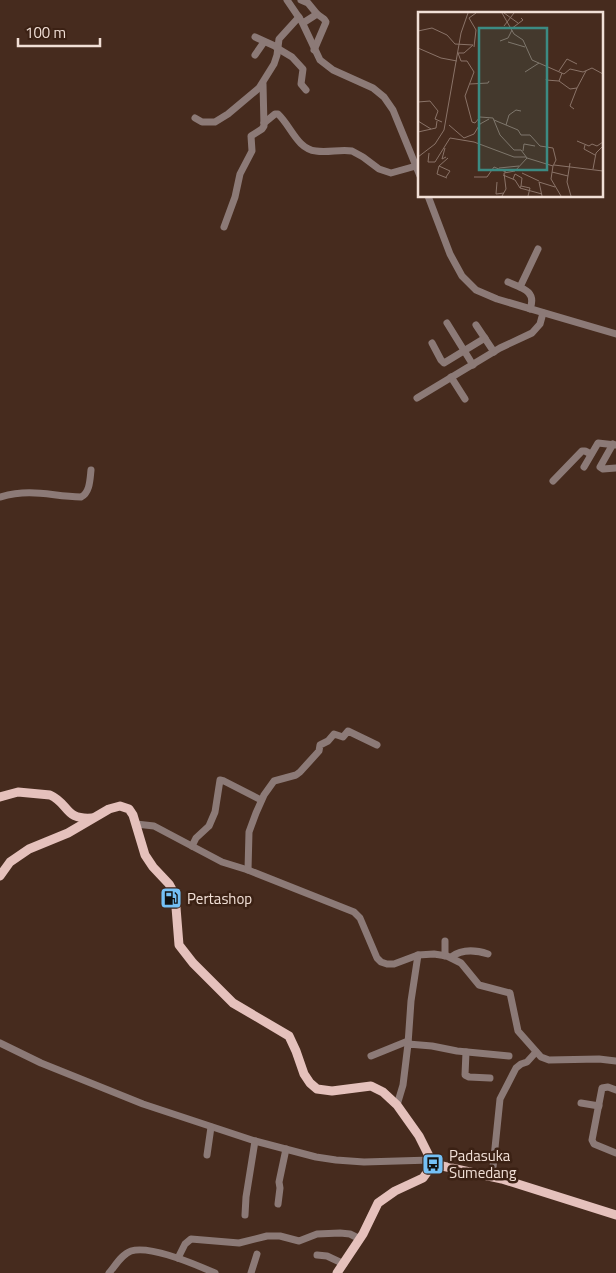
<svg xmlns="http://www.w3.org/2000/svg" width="616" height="1273" viewBox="0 0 616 1273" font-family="'Titillium Web',sans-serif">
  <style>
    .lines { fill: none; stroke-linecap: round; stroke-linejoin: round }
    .minor { stroke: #8c7a77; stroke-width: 7 }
    .major { stroke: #e5c1bc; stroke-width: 9 }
    .labels { text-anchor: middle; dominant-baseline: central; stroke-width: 5; stroke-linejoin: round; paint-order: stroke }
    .poi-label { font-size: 15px; fill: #f1dfd6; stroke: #3b2114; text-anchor: start }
    .inset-road { fill: none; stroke: #8a7368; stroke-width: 1 }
    .view { fill: #3c8b83; fill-opacity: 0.15; stroke: #3c8b83; stroke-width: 2.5 }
    .inset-edge { fill: none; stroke: #f1dfd6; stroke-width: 2.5 }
  </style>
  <rect width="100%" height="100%" fill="#462b1e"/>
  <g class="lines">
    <g class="minor">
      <path d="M287 0 302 22 320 60 333 70 373 88 384 97 393 110 420 176"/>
      <path d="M301 0 308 3 317 14 303 23"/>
      <path d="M255 37 277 47"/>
      <path d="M277 48 292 57 303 69 301 84 306 90"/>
      <path d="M314 50 326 22 324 19 317 14"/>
      <path d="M255 55 264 42"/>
      <path d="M195 118 202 122H215L228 114 259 88 274 64 277 55 279 39 299 17"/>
      <path d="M264 123 275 114H278C291 126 297 149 316 151 328 153 340 149 352 151L363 157 379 169 391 173 416 166"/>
      <path d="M428 196 450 254 462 276 476 290 497 299 616 334"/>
      <path d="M224 227 235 197 240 174 252 151 251 136 262 129 264 126 263 84"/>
      <path d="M508 282C522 288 537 291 530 309"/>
      <path d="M520 287 538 249"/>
      <path d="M447 323 473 365"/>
      <path d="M476 325 494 352"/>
      <path d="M432 343 441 360 444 363 485 338"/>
      <path d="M451 377 465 399"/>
      <path d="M417 398 500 348 532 333 540 324 543 313"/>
      <path d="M613 444 600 467 603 469 616 468"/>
      <path d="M584 467 598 443 616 445"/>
      <path d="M553 481 582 451H585L591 454"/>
      <path d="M0 497C33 488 49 496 81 497 90 493 90 479 91 470"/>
      <path d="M136 824 154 826 222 862 248 870 354 912 360 918 377 958 381 962 387 964H394L418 955 434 954 447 956 461 963 479 985 510 993 518 1031 541 1057 549 1060 599 1059 616 1061"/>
      <path d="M192 846 196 838 209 826 215 812 220 780 224 781 261 800"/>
      <path d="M248 870 249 832 256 813 264 795 274 781 296 775 300 772 319 751 320 745 328 741 334 734 343 737 348 731 377 745"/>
      <path d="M445 941V956"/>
      <path d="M451 957C462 949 476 950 488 954"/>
      <path d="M0 1043 41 1063 143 1104 255 1141 316 1157 336 1160 364 1162 431 1160"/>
      <path d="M408 1044 411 1001 418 955"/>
      <path d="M466 1052 465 1075 469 1077 490 1078"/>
      <path d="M371 1056 408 1041"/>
      <path d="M616 1090 608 1087 602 1088 592 1140 594 1144 616 1153"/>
      <path d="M581 1103 599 1106"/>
      <path d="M397 1105 403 1085 408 1044 432 1046 457 1051 509 1056"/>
      <path d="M207 1155 211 1127"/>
      <path d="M492 1177 500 1099 516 1068 521 1064 527 1062 536 1052"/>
      <path d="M278 1204 280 1188 279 1182 286 1149"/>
      <path d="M245 1215 246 1197 255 1141"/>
      <path d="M317 1255 327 1256 344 1264"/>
      <path d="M178 1258 185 1244 191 1239 239 1243 267 1236H280L299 1241 317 1234 340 1233 350 1234 360 1239"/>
      <path d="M109 1273C115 1266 122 1254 131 1251 150 1245 197 1265 215 1273"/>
      <path d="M251 1273 257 1254"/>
    </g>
    <g class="major">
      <path d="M0 797 18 792 50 795C70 804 64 820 92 818"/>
      <path d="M0 876 10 862 29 849 68 833 109 809 120 806 129 809 133 815 145 855 153 867 169 884 175 895 179 945 193 963 233 1003 289 1036 296 1051 304 1074 310 1083 317 1089 332 1091 371 1086 383 1092 397 1105 419 1136 433 1164"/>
      <path d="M433 1164 502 1179 616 1215"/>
      <path d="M337 1273 363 1234 378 1203 395 1191 423 1178 433 1164"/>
    </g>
  </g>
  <defs>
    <g id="fuel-square" transform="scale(1.125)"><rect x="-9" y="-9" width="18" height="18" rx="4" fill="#74c0f6" stroke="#3b2114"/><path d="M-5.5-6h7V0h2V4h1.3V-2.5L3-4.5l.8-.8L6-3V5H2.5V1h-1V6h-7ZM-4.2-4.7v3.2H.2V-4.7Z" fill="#111"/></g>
    <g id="bus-square" transform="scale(1.125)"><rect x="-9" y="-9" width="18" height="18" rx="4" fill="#74c0f6" stroke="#3b2114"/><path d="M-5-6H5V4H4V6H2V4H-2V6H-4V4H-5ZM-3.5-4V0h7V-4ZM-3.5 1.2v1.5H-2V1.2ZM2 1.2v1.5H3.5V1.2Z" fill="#111"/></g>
  </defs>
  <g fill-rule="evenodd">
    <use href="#fuel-square" x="171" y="898"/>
    <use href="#bus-square" x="433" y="1164"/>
  </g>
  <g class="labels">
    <g class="poi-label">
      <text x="187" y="898">Pertashop</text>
      <text x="449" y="1155">Padasuka<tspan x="449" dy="17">Sumedang</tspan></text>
    </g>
  </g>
  <g transform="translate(418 12)">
    <rect width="185" height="185" fill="#462b1e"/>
    <path class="inset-road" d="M84 1 96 22 105 28 114 48 146 62 152 57 165 60 174 56 185 62M86 1 100 11M86 14 96 1M93 17 105 8 103 6M0 19 14 16 29 23 37 32 55 33 46 41H40L43 49M82 29 90 26 94 18M90 30 107 35M56 35 58 18 51 6 58 1M0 36 23 46 39 49M43 49H49L56 60 47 84 54 110 57 111 62 105 75 106 82 123 96 138H103L109 146M141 59 149 47 159 52M107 60 121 51M144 61 141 69 152 77 159 76 168 59M129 66 128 68 141 69M52 72 70 71 71 69M0 90 12 89 20 99 17 107 24 110M156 97 152 94 159 76M76 108 100 118 103 123H112L122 134 135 136 138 148 135 154M0 109 13 117M31 113 46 126 56 122 62 112 71 107M88 113 91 103 98 98 103 99M0 120 18 116 19 109M159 129 171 134 174 132 179 134 185 130M167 133 166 137 177 143M27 136 24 147 28 145M105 139 106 132 117 134M11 141 10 150H17L32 126 56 130 96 145H108M0 145 17 132 26 118 43 21 50 1M109 146 135 154 133 167 143 184M152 151 149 170 153 184M136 153 185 159M21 154 19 162 29 166M81 156 101 154M175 157 178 141 185 134M134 160 150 164M104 161 121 169M85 163 97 168 102 176 124 182M28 165 32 159 21 154 30 146M56 165H69L76 155 88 160M95 167 97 162 104 166 103 174M79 170 78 182 86 181M102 176 103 174 112 176 110 184M84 184 88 177 86 161 97 159 109 146M124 184 121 170 137 175"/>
    <path class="view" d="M61 16H129V158H61Z"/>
    <rect width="185" height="185" class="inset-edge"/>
  </g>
  <path d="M18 38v8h82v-8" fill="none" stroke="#f1dfd6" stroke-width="2.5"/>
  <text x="25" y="38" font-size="15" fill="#f1dfd6" stroke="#3b2114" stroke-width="4" paint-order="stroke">100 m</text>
</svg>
